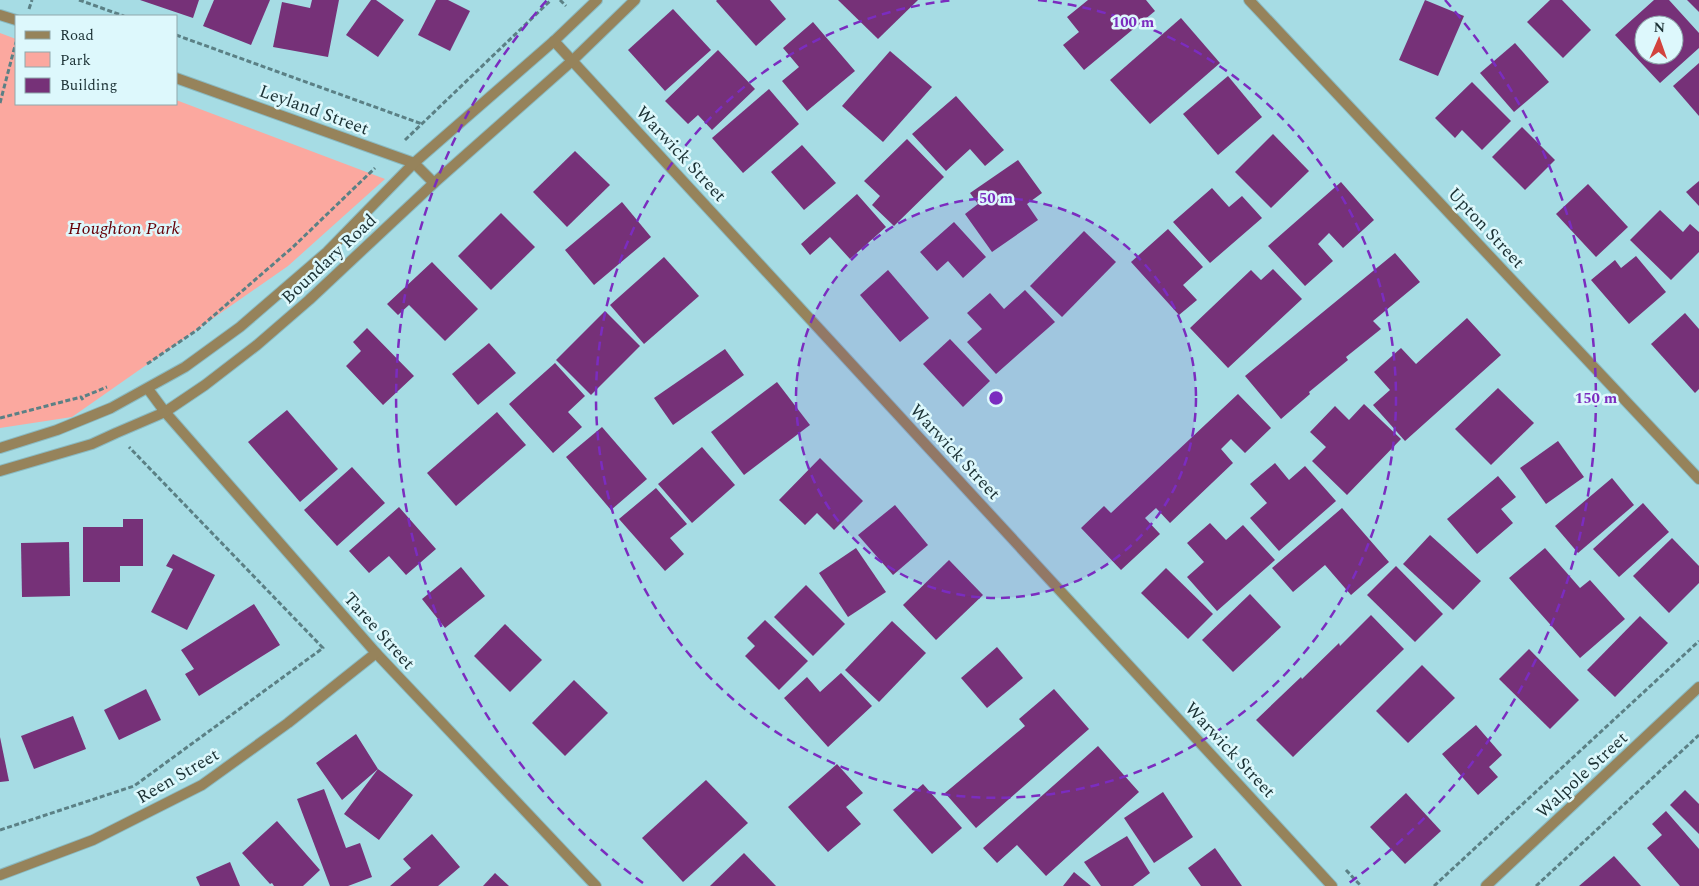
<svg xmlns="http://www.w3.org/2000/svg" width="1699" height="886" viewBox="0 0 1699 886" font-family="Spectral,serif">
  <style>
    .green { fill: #fba89f }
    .building { fill: #763178; fill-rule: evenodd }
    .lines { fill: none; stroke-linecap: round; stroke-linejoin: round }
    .minor-casing { stroke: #8abac1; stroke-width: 12 }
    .tertiary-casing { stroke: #8abac1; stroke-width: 12 }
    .path { stroke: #5b8085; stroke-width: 3; stroke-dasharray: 5 2.5; stroke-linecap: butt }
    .minor { stroke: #96835b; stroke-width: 10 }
    .tertiary { stroke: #96835b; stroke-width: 10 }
    .ring { fill: none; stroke: #7b2cbf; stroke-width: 2.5; stroke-dasharray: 9 6 }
    .labels { text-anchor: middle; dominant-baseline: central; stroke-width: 5; stroke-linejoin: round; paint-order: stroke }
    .street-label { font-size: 18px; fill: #1b3134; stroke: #ddf8fc }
    .park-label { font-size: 18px; font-style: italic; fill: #660007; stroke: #ddf8fc }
    .centre { fill: #7b2cbf; stroke: #ddf8fc; stroke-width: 2.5 }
    .ring-label { font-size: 15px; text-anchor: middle; font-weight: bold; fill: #7b2cbf; stroke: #ddf8fc; stroke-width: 5; stroke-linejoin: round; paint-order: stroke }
  </style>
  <rect width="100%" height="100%" fill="#a6dce4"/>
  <path class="green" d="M0 33 16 39V104H176V100L385 179 288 266 72 417 0 428Z"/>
  <g class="building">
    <path d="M140 0H199L193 18Z"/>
    <path d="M214 0H270L251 45 203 26Z"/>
    <path d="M312 0H339L328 57 273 47 282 2 310 8Z"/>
    <path d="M371 0H376L404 20 378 57 346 35Z"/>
    <path d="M436 0H448L470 11 450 51 418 35Z"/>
    <path d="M717 0H770L786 19 756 46 716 1Z"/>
    <path d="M838 0H918L878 39Z"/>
    <path d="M1088 0H1146L1155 11 1084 70 1063 45 1079 32 1067 17Z"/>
    <path d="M1425 0 1464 16 1438 76 1399 60Z"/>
    <path d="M1550 0H1562L1591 30 1563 58 1527 22Z"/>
    <path d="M1654 0H1669L1699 33V48L1660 83 1615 35ZM1644 25H1674V55H1644Z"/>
    <path d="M1687 0H1699V12Z"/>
    <path d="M673 9 711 50 665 91 628 50Z"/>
    <path d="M1181 18 1220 63 1150 124 1110 80Z"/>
    <path d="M813 22 855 71 807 111 782 81 799 67 783 48Z"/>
    <path d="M1515 43 1549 82 1514 112 1480 73Z"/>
    <path d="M718 50 755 89 712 130 698 115 688 124 665 101Z"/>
    <path d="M890 51 932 87 883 142 842 106Z"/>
    <path d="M1699 63V116L1673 86Z"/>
    <path d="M1228 76 1262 117 1218 155 1183 114Z"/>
    <path d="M1472 82 1511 121 1482 150 1462 130 1455 138 1435 118Z"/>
    <path d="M769 89 799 124 743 173 712 138Z"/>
    <path d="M956 96 1004 150 985 166 970 149 946 171 912 134Z"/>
    <path d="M1522 127 1555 160 1525 190 1492 157Z"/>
    <path d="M1273 134 1309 171 1271 208 1235 172Z"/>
    <path d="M907 139 944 177 894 226 872 205 880 196 864 181Z"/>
    <path d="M802 145 836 183 804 210 771 172Z"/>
    <path d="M575 151 610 185 567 227 533 192Z"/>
    <path d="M1018 160 1042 193 1027 204 1038 220 992 252 965 214 978 204 970 193Z"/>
    <path d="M1699 181V206L1686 192Z"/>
    <path d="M1341 182 1374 220 1343 248 1329 233 1318 244 1333 261 1305 286 1268 246Z"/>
    <path d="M1588 184 1628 227 1596 257 1556 214Z"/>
    <path d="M1212 188 1229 207 1242 196 1262 218 1210 263 1173 222Z"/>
    <path d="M857 194 886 227 850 259 830 237 810 255 801 244Z"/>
    <path d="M622 202 651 237 594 285 565 250Z"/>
    <path d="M1660 210 1683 232 1690 224 1699 232V252L1671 280 1630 240Z"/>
    <path d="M501 213 535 247 491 290 458 256Z"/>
    <path d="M954 222 986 257 963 278 948 261 937 271 920 252Z"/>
    <path d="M1168 229 1203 267 1183 285 1197 300 1179 315 1131 262Z"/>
    <path d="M1084 231 1116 262 1062 317 1030 286Z"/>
    <path d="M1395 253 1420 282 1373 321 1381 329 1346 357 1348 360 1309 392 1310 394 1281 419 1245 376Z"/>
    <path d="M1636 256 1666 292 1629 324 1591 280 1615 260 1621 268Z"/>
    <path d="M664 257 699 296 644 344 610 305Z"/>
    <path d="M432 262 478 309 445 341 409 305 398 315 387 304Z"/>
    <path d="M1273 269 1302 299 1228 368 1190 328 1251 270 1261 280Z"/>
    <path d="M888 270 929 318 900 342 860 295Z"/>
    <path d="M1025 290 1055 322 996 374 967 342 982 329 967 313 990 293 1004 309Z"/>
    <path d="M605 311 640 346 591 395 556 360Z"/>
    <path d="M1685 313 1699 329V389L1695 393 1651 344Z"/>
    <path d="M1467 318 1501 355 1405 441 1373 405 1390 390 1374 372 1401 348 1416 364Z"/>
    <path d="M367 328 414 376 383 405 346 366 361 351 353 342Z"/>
    <path d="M950 339 990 381 963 407 923 364Z"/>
    <path d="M489 343 516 373 478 405 452 374Z"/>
    <path d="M725 349 744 375 673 425 654 398Z"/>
    <path d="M555 363 585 396 568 412 582 427 553 453 509 404Z"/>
    <path d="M777 382 810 425 744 475 711 432Z"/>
    <path d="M1498 388 1534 423 1491 465 1455 429Z"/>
    <path d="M1238 394 1271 428 1245 453 1231 439 1221 449 1233 463 1170 523 1156 508 1145 518 1160 534 1121 570 1081 528 1104 506 1111 513Z"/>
    <path d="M1364 404 1401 439 1347 495 1312 461 1326 447 1310 432 1335 406 1349 420Z"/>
    <path d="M287 410 338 469 300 502 248 442Z"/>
    <path d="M497 412 526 445 456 506 427 473Z"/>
    <path d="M602 427 647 479 611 510 566 457Z"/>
    <path d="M1558 441 1584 477 1546 504 1520 468Z"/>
    <path d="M702 447 735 485 692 523 658 484Z"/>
    <path d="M820 458 863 501 834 530 817 513 805 525 779 500Z"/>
    <path d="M1275 463 1289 480 1305 466 1336 501 1279 551 1250 518 1267 503 1250 484Z"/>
    <path d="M352 467 385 503 337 546 304 510Z"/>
    <path d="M1498 476 1516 497 1501 509 1513 523 1477 554 1447 519Z"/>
    <path d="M1612 478 1634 505 1578 553 1555 526Z"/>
    <path d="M656 488 687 524 670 538 684 554 665 571 619 519Z"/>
    <path d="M1643 503 1669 532 1619 577 1593 549Z"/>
    <path d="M895 505 928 545 893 575 858 535Z"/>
    <path d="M399 507 436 549 406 575 389 556 369 573 349 551Z"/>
    <path d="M1342 508 1389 562 1351 595 1325 565 1293 592 1272 568Z"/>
    <path d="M123 519H143V566H120V582H83V527H123Z"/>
    <path d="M1210 523 1226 540 1243 525 1275 560 1217 611 1187 577 1204 562 1187 543Z"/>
    <path d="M1430 535 1481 581 1453 610 1403 564Z"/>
    <path d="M1672 538 1699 566V583L1669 613 1633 576Z"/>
    <path d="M69 542 70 596 22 597 21 543Z"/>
    <path d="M856 548 886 592 848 617 819 573Z"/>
    <path d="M1545 548 1580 588 1590 580 1625 619 1580 658 1509 578Z"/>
    <path d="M173 554 215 575 187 630 151 612 173 569 166 566Z"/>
    <path d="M949 560 983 595 936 640 903 605Z"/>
    <path d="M1396 566 1443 614 1415 642 1367 595Z"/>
    <path d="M461 567 485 596 445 628 422 599Z"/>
    <path d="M1166 568 1213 614 1188 639 1141 593Z"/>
    <path d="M806 585 845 624 813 656 774 617Z"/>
    <path d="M1250 594 1281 627 1233 672 1202 640Z"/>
    <path d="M254 604 280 645 199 696 185 674 194 669 181 650Z"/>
    <path d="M1371 615 1404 649 1293 757 1256 720 1301 677 1302 679 1339 643 1340 646Z"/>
    <path d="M1640 616 1668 643 1615 697 1587 670Z"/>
    <path d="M765 620 808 661 779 690 745 656 755 646 747 638Z"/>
    <path d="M892 621 926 653 879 702 845 670Z"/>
    <path d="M505 624 542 660 510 692 474 656Z"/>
    <path d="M997 647 1023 678 987 708 961 678Z"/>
    <path d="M1529 649 1579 700 1550 729 1499 679Z"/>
    <path d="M1422 665 1455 698 1408 743 1376 711Z"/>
    <path d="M841 673 872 706 828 747 784 698 807 677 820 692Z"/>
    <path d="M574 680 608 713 565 756 532 723Z"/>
    <path d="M146 689 161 720 119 740 104 710Z"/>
    <path d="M1054 689 1089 729 976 828 945 793 1025 726 1019 719Z"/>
    <path d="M73 716 86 749 34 769 21 736Z"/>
    <path d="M1476 725 1502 755 1489 767 1498 777 1478 795 1442 754Z"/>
    <path d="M356 734 378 769 413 795 379 840 344 814 378 769 342 800 316 763Z"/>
    <path d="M0 737 9 781 0 782Z"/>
    <path d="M1098 746 1139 792 1046 876 1017 845 997 863 983 848Z"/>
    <path d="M837 764 863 793 846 807 861 824 828 852 788 807Z"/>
    <path d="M706 780 748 823 683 882 642 838Z"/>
    <path d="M923 784 962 828 932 854 893 810Z"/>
    <path d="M324 789 346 848 360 843 372 877 348 886H330L297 799Z"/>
    <path d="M1685 790 1699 804V834L1670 805Z"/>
    <path d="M1163 792 1193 837 1154 863 1124 818Z"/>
    <path d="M1406 793 1441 831 1405 864 1370 827Z"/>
    <path d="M1666 811 1699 849V886H1680L1647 848 1662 835 1652 824Z"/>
    <path d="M277 821 320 870 303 886H274L272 883 270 884 242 853Z"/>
    <path d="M432 834 460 867 438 886H390L411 868 403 859Z"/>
    <path d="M1127 836 1150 873 1133 886H1101L1084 862Z"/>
    <path d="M1215 848 1242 886H1201L1188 868Z"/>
    <path d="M744 853 776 886H710Z"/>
    <path d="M1614 856 1641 886H1579Z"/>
    <path d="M230 862 240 886H200L196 877Z"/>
    <path d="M1074 872 1091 886H1063Z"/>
    <path d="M495 873 509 886H483Z"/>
  </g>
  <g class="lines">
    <g class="minor-casing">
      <g id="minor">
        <path d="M1249 0 1699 479"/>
        <path d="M0 15 16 20"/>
        <path d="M554 41 1332 886"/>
        <path d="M176 78 414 163 434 183"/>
        <path d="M148 389 165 412 376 653 596 886"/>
        <path d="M0 875 93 840 202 785 288 723 376 653"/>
      </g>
    </g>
    <g class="tertiary-casing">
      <g id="tertiary">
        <path d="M0 448 57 430 111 408 185 367 240 327 327 252 414 163 554 41 597 0"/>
        <path d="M0 471 92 444 116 433 165 412 205 385 257 345 309 300 434 183 573 60 635 0"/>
        <path d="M1486 886 1699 687"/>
      </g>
    </g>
    <g class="path">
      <path d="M79 0 124 16"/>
      <path d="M560 0 566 6"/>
      <path d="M29 9 32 0"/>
      <path d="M176 35 422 124"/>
      <path d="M0 103 16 42"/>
      <path d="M405 140 551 0"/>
      <path d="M147 364 197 330 293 247 375 168"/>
      <path d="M85 396 107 387"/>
      <path d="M0 418 81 397 83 400"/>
      <path d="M0 830 134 786 323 648 129 447"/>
      <path d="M1346 870 1361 886"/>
      <path d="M1434 886 1699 641"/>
      <path d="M1536 886 1699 735"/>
    </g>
    <use href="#minor" class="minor"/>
    <use href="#tertiary" class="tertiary"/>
  </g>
  <circle cx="996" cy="398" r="200" fill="#7b2cbf" fill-opacity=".12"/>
  <g class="ring">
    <circle cx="996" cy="398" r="200"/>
    <path d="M1038 0A400 400 0 1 1 954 0"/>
    <path d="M643 883A600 600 0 0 1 547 0M1445 0A600 600 0 0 1 1349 883"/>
  </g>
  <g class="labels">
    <g class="street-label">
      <text transform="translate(314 110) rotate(20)">Leyland Street</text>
      <text transform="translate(681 154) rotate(47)">Warwick Street</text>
      <text transform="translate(1486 228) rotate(47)">Upton Street</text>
      <text transform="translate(329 259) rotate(-43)">Boundary Road</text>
      <text transform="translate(955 452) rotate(47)">Warwick Street</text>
      <text transform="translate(379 631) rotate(48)">Taree Street</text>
      <text transform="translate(1230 750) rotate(47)">Warwick Street</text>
      <text transform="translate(1582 775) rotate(-43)">Walpole Street</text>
      <text transform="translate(178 776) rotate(-30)">Reen Street</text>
    </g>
    <g class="park-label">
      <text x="124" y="228">Houghton Park</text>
    </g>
  </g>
  <circle cx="996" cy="398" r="8" class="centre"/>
  <g class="ring-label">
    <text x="1133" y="27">100 m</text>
    <text x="996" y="203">50 m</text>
    <text x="1596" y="403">150 m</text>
  </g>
  <rect x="15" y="15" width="162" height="90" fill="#ddf8fc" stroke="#8fa8ac"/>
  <rect x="25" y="31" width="25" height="8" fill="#96835b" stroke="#8fa8ac"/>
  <text x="60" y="40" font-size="15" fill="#1b3134">Road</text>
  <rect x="25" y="52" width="25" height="15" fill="#fba89f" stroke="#8fa8ac"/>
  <text x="60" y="65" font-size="15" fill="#1b3134">Park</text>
  <rect x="25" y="78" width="25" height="15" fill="#763178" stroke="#8fa8ac"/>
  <text x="60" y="90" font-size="15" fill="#1b3134">Building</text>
  <g transform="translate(1659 40) rotate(2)"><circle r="24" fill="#ddf8fc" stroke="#8fa8ac"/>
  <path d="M0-4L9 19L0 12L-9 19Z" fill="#d2433e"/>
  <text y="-8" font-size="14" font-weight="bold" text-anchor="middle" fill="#1b3134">N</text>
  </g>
</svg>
